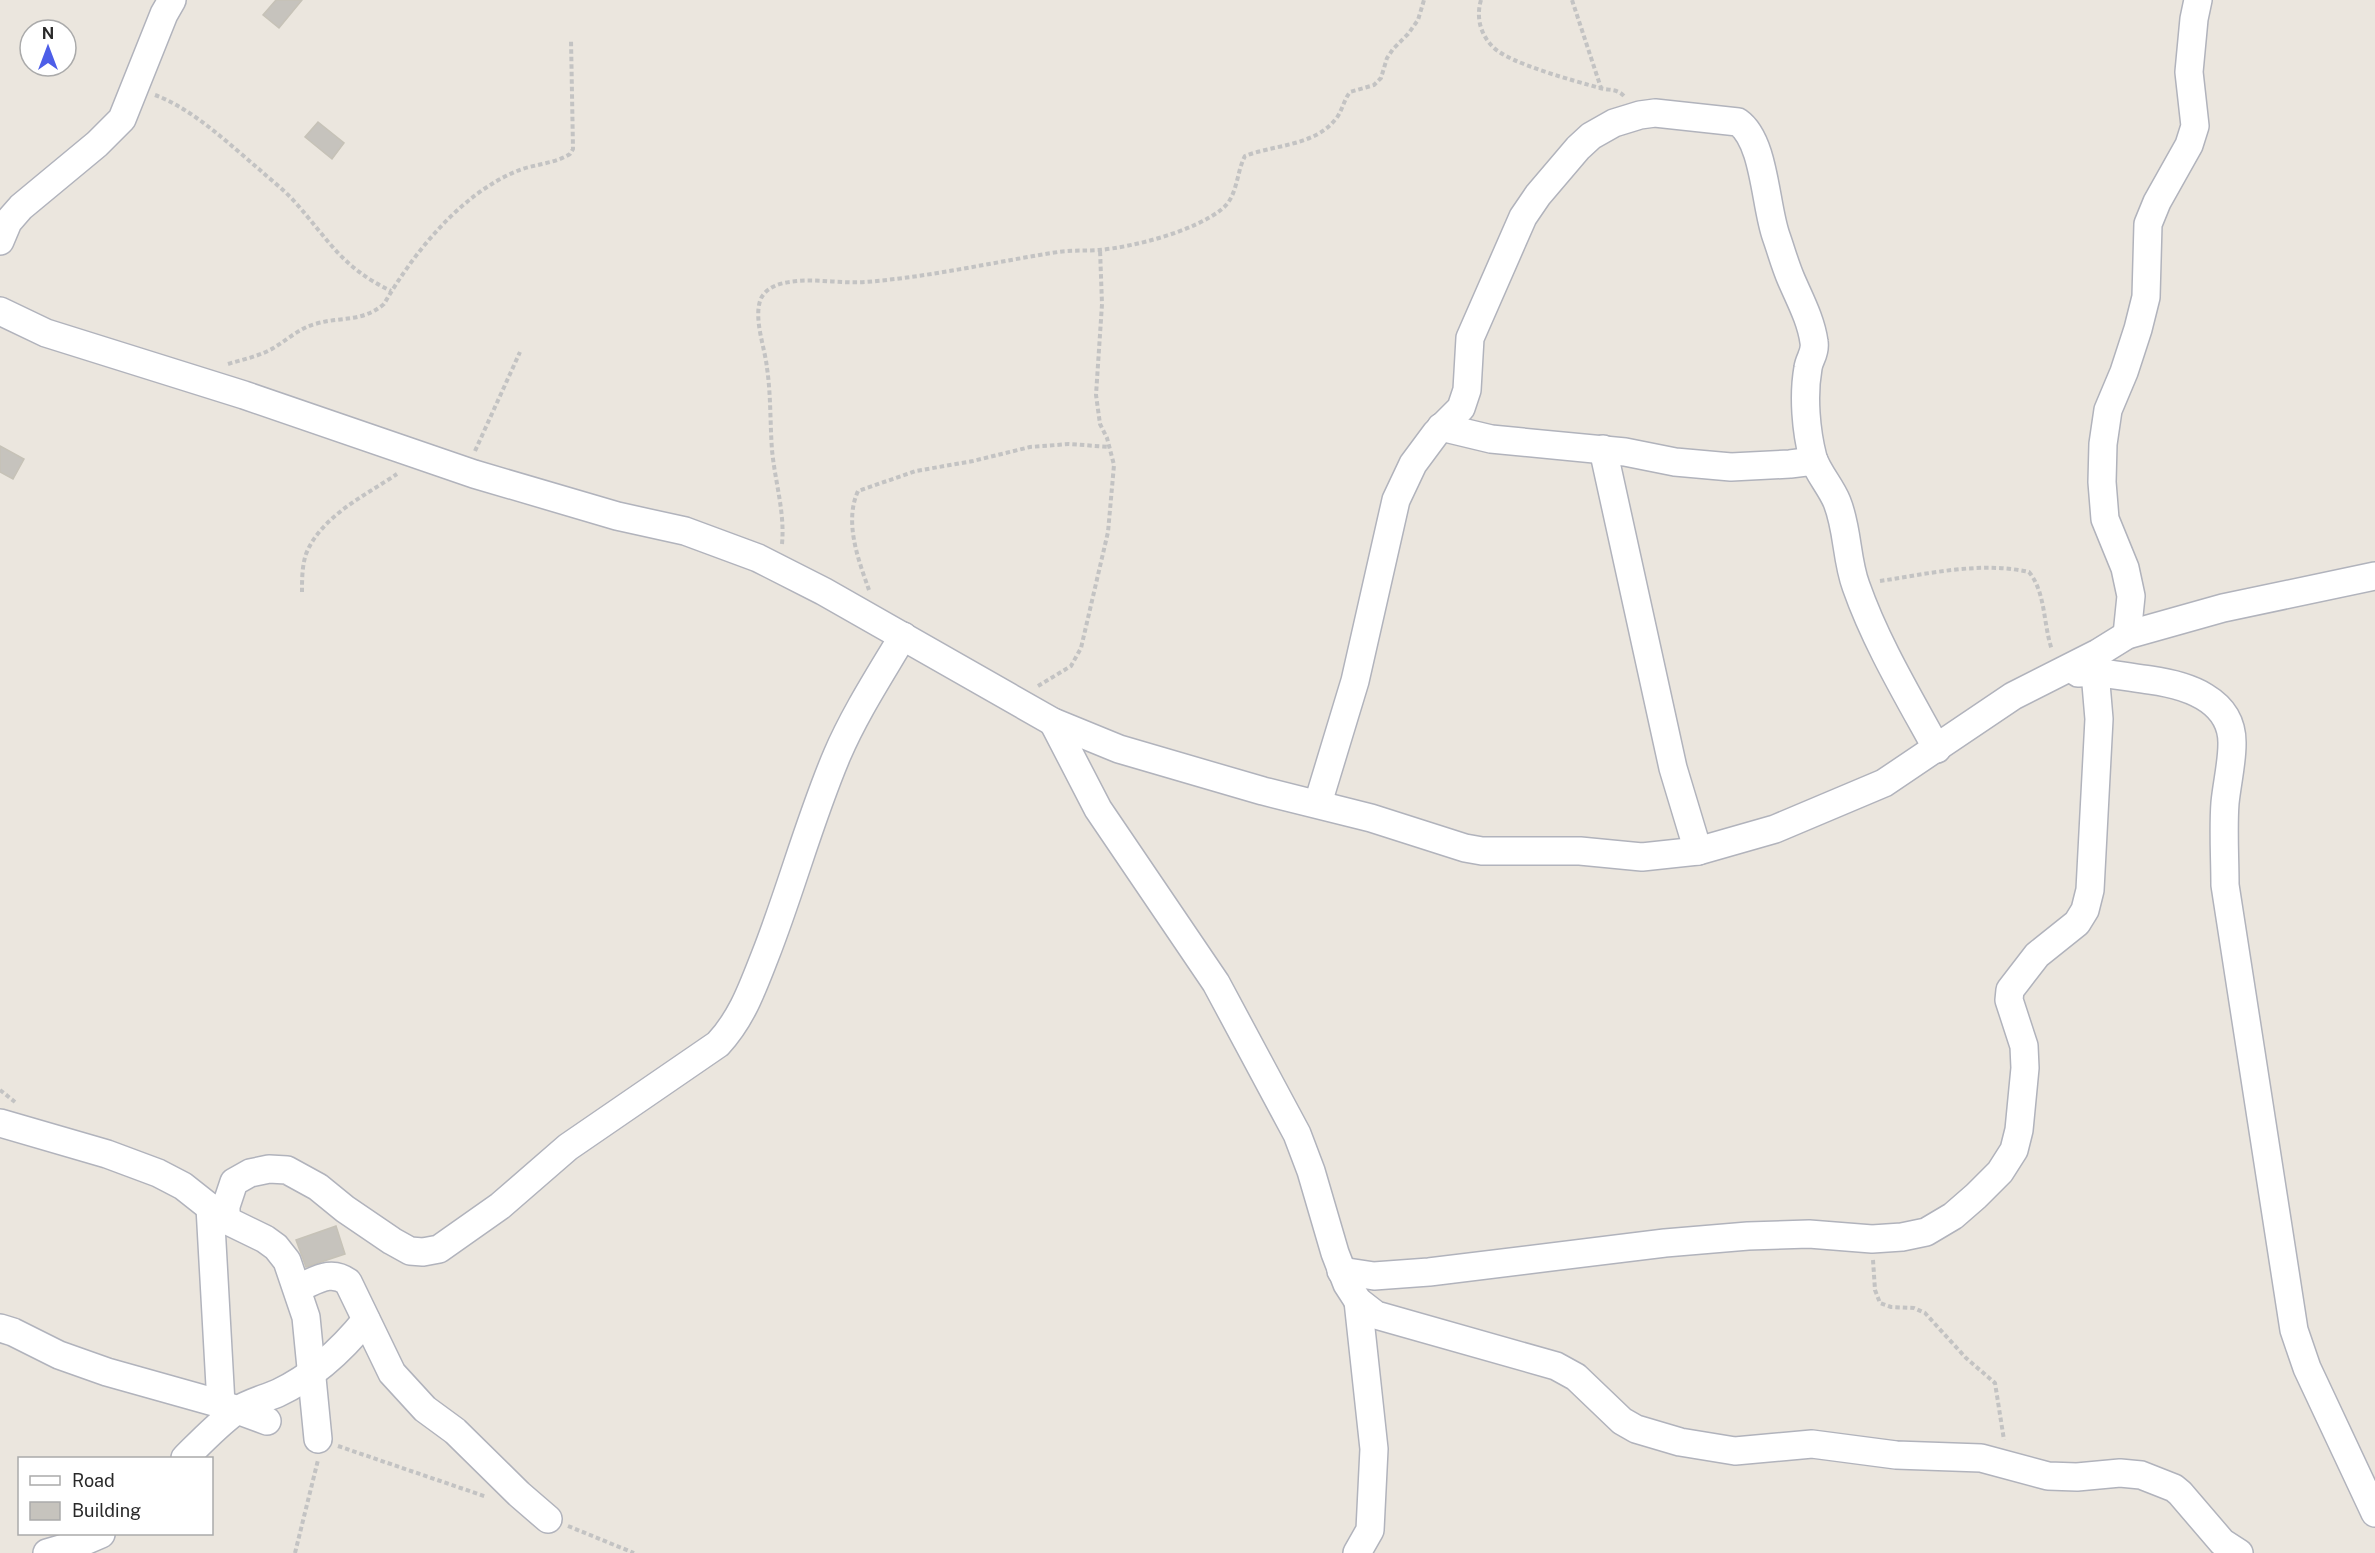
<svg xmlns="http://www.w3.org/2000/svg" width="2375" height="1553" viewBox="0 0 2375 1553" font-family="'Public Sans',sans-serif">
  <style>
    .building { fill: #c6c3bd; stroke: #c6c2b7; stroke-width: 1.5 }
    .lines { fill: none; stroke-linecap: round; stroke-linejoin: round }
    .minor-casing { stroke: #b1b3bc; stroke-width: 30 }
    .path { stroke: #c3c3c3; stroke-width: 4; stroke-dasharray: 4.5 3; stroke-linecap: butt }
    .minor { stroke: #fff; stroke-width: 27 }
  </style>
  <rect width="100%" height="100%" fill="#ebe6de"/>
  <g class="building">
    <path d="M276 0H302L279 28 263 15Z"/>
    <path d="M318 122 344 143 332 159 305 137Z"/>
    <path d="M0 446 24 459 13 479 0 472Z"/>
    <path d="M336 1226 345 1254 306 1267 296 1240Z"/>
  </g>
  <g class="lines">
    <g class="minor-casing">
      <g id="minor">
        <path d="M0 241 8 222 21 207 97 144 122 119 164 14 172 0"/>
        <path d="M0 311 46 333 244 395 474 474 617 516 685 531 758 558 823 591 1053 722 1119 749 1263 791 1371 818 1465 848 1482 851H1580L1642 857 1698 851 1775 829 1884 783 2013 696 2098 653 2127 635 2223 608 2375 576"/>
        <path d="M1441 427 1491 439 1625 452 1675 462 1731 467 1790 464 1814 461"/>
        <path d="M1603 449 1673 768 1698 851"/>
        <path d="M2127 635 2131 596 2125 568 2105 519 2102 482 2103 444 2108 410 2124 372 2138 329 2146 297 2148 224 2157 202 2189 145 2195 126 2189 72 2194 19 2198 0"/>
        <path d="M2078 673C2102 671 2126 677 2150 680 2186 685 2233 699 2232 744 2232 763 2227 783 2225 803 2223 830 2225 858 2225 885L2294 1330 2307 1368 2375 1513"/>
        <path d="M1053 722 1098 809 1216 983 1297 1134 1311 1171 1335 1253 1347 1284 1358 1301 1376 1315 1556 1366 1576 1377 1622 1421 1636 1429 1680 1442 1735 1451 1812 1444 1896 1455 1981 1458 2048 1476 2077 1477 2120 1473 2141 1475 2174 1488 2180 1493 2222 1542 2239 1553"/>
        <path d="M1318 803 1355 681 1396 500 1413 464 1436 433 1461 408 1467 390 1470 338 1523 217 1538 195 1578 148 1591 136 1614 123 1640 115 1655 113 1738 122C1765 141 1765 205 1776 236 1781 250 1785 265 1791 279 1800 300 1811 320 1814 342 1816 353 1809 359 1808 368 1803 396 1806 431 1813 458 1818 473 1831 487 1837 502 1848 529 1846 559 1856 586 1876 643 1908 696 1937 749"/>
        <path d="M0 1123 107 1154 158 1173 183 1186 226 1220 265 1239 276 1247 287 1261 306 1317 318 1439"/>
        <path d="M210 1207 221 1404"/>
        <path d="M226 1220V1206L234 1182 250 1173 269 1169 287 1170 318 1187 345 1209 392 1241 410 1251 423 1252 439 1249 500 1206 568 1147 718 1044C742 1018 752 989 765 956 791 890 809 821 837 755 855 713 880 675 903 636"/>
        <path d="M1341 1271 1374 1276 1429 1272 1665 1243 1748 1236 1809 1234 1872 1239 1902 1237 1926 1232 1953 1216 1976 1196 2000 1172 2014 1150 2019 1130 2025 1068 2024 1046 2009 1000 2010 990 2037 955 2077 923 2085 910 2090 890 2099 719 2095 672"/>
        <path d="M298 1288C316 1281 330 1269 348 1282L392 1373 425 1409 455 1431 519 1494 548 1519"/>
        <path d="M0 1328 13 1332 59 1355 107 1372 221 1404 267 1421"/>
        <path d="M185 1458C201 1442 217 1425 236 1411 248 1403 264 1399 278 1393 314 1376 341 1351 366 1320"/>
        <path d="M47 1553 78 1544 101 1534"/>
        <path d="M1357 1553 1370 1530 1374 1449 1358 1301"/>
      </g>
    </g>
    <g class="path">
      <path d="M1481 0C1476 17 1480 34 1493 47 1510 64 1575 81 1600 88 1610 91 1617 88 1625 97"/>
      <path d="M1572 0 1601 88"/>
      <path d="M155 95C193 109 229 144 260 170 271 180 284 190 294 201 329 240 341 267 391 291"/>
      <path d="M228 364C244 359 261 356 275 347 288 339 300 328 315 324 342 316 361 323 384 304 414 252 461 194 517 171 534 164 554 164 570 154L573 149 571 39"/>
      <path d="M475 451 520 352"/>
      <path d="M782 544C785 512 775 482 772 450 770 423 771 395 767 368 765 348 754 321 760 301 763 291 774 285 784 283 811 277 838 284 865 282 930 277 994 262 1058 252 1071 250 1085 251 1099 250 1134 247 1195 231 1222 209 1238 196 1236 173 1245 156 1273 145 1313 146 1334 121 1342 113 1343 101 1350 92L1374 85 1381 78 1387 58 1393 49 1408 34 1418 20 1424 0"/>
      <path d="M1880 581C1928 574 1980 561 2029 572 2046 593 2043 624 2052 650"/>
      <path d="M869 590C858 559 844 522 858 491L916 471 973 461 1030 447 1069 444 1110 447"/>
      <path d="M302 592C302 580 302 566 306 554 321 516 366 495 397 474"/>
      <path d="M1038 686 1071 666 1081 648 1108 532 1114 465 1107 438 1100 424 1096 395 1102 304 1100 249"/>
      <path d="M0 1090 15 1102"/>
      <path d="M1873 1260 1875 1290 1880 1303 1891 1307 1914 1308 1925 1313 1966 1358 1995 1383 2004 1440"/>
      <path d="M338 1446 487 1497"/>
      <path d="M568 1526 634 1553"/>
      <path d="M295 1553 318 1460"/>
    </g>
    <use href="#minor" class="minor"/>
  </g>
  <rect x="18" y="1457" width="195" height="78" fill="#ffffff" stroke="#aaaaaa" stroke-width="1.5"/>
  <rect x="30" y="1476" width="30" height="9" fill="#ffffff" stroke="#aaaaaa" stroke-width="1.5"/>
  <text x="72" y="1487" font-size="18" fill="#2a2a2a">Road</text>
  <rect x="30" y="1502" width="30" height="18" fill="#c6c3bd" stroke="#aaaaaa" stroke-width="1.5"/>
  <text x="72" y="1517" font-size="18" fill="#2a2a2a">Building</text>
  <g transform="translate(48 48)"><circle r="28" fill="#ffffff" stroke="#aaaaaa" stroke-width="1.5"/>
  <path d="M0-4.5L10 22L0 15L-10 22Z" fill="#4d5ee8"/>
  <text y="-9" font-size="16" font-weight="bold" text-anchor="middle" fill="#2a2a2a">N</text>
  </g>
</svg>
